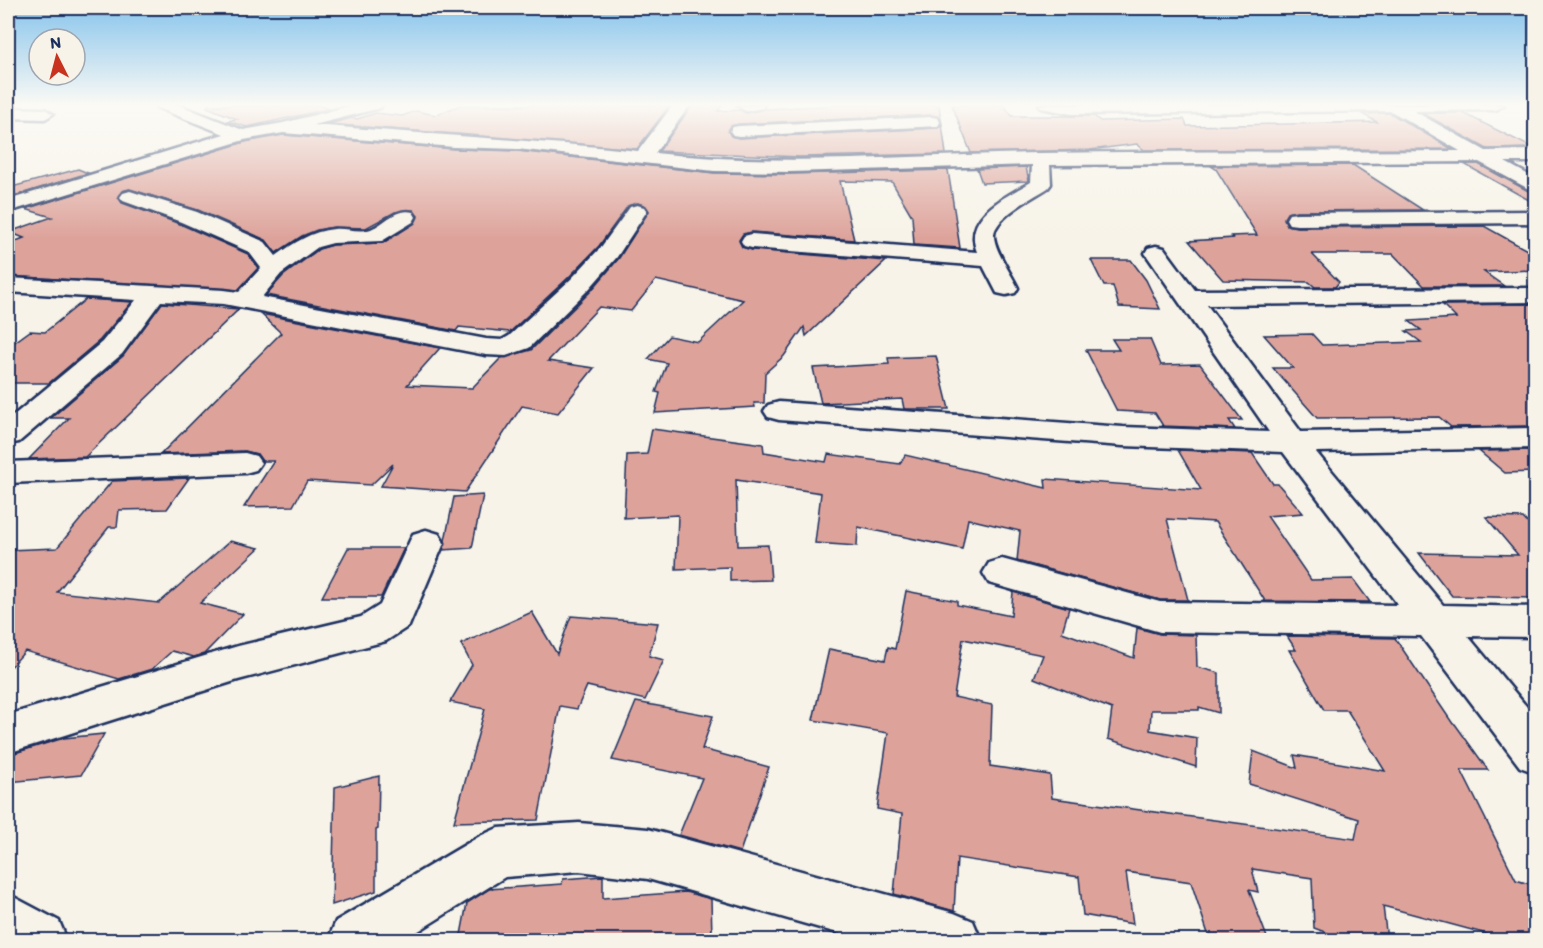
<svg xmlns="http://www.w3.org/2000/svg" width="1543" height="948" viewBox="0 0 1543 948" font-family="Itim,sans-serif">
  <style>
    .building { fill: #dda39b; stroke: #1b2f5e; stroke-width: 1.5 }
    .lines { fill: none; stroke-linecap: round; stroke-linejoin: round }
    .minor-casing { stroke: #1b2f5e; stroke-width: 5 }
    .minor { fill: #f7f3e8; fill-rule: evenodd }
  </style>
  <rect width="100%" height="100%" fill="#f7f3e8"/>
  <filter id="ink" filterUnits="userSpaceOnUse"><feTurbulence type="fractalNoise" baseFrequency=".0167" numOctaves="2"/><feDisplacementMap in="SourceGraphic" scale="12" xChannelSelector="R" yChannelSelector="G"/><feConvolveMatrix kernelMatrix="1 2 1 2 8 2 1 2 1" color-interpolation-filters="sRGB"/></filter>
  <g filter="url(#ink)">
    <g class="building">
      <path d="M208 105H318L329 109 247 127 227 121 237 119 207 107Z"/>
      <path d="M460 105H670L637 149 328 124 352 118 357 119 376 113 402 116 416 111 436 115Z"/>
      <path d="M692 105H722L718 111 740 110 746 113 764 109 833 105H939L941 119 932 115 739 124 731 126 728 131 731 136 739 138 938 128 942 124 946 154 800 157 659 151Z"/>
      <path d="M952 105H1004L1012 116H1094L1100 121 1184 119 1187 126 1377 122 1362 114 1390 113 1452 149 1144 150 1137 144 1090 150 971 153Z"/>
      <path d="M1422 113H1463L1533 148 1487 149Z"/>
      <path d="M283 135 454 149 517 151 714 173 790 174 948 170 960 248 914 245 912 216 892 182 840 181 854 240 752 232 743 234 739 240 742 247 752 250 886 261 806 336 804 327 784 356 765 373 764 403H754L755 407 655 413 660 393 656 392 667 363 648 359 669 336 698 342 743 300 656 280 631 311 599 307 548 361 594 368 558 413 522 406 465 492 381 486 393 464 371 485 307 481 293 506 244 507 274 461H262L257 454 245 451 161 454 281 333 261 314 440 348 407 385 472 388 501 358 531 350 591 291 619 258 649 211 646 206 638 203 628 206 599 246 569 277 510 332 459 327 456 331 266 295 283 276 319 249 333 245 383 243 415 223 418 216 413 210 395 212 366 228 334 227 317 230 302 236 276 253 266 240 198 210 129 189 122 191 118 196 122 203 180 224 248 254 258 268 238 290 8 276V244L24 238 9 232 52 217 25 209 245 142Z"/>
      <path d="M1464 164H1478L1536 195V204Z"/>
      <path d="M1353 165 1423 210 1297 211 1287 213 1284 218 1287 225 1297 227 1484 226 1536 255V270L1484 272 1504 286H1424L1393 254H1312L1339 282 1335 287H1315L1309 282 1223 280 1189 241 1233 238 1231 236 1257 235 1216 169 1211 166Z"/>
      <path d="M1026 167 1029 181 982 183 977 169Z"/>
      <path d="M78 169 88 173 8 198V188Z"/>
      <path d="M1091 260H1131L1146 280 1160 309 1119 307 1113 286H1104Z"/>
      <path d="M86 299 132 302 100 340 49 383H8V347L30 331 45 332Z"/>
      <path d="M162 303 239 309 85 457 29 459 69 418H51L123 356Z"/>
      <path d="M1532 304 1536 307V426L1451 427 1439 417 1317 418 1273 368H1293L1264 335 1312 334 1322 345 1421 342 1406 331 1421 330 1409 321 1456 318 1443 305Z"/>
      <path d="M1112 339H1150L1161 365 1200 364 1242 420H1229L1235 429 1163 426 1155 413 1117 411 1086 350H1119Z"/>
      <path d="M936 356 949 409H904L902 399 821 403 813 368 889 364 888 358Z"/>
      <path d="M652 429 763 444 764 452 826 462 828 454 900 464 905 455 1046 488 1045 479 1201 490 1178 450 1252 453 1273 484H1278L1303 513 1267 516 1311 580 1353 579 1370 602 1265 601 1215 522 1167 519 1188 600H1160L1017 561 1020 531 968 519 962 549 858 527 857 546 815 543 821 493 736 480 738 546 768 545 771 580 730 581V567L676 569 678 515 624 518 627 455 647 454Z"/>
      <path d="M1536 450V472L1505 473 1479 451Z"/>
      <path d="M189 478 167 509 119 510 117 527H109L57 592 159 603 230 541 259 548 200 603 243 614 204 654 194 657 172 651 152 669 119 679 25 651 8 670V550L57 548 112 481Z"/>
      <path d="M483 495 472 548 443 550 454 497Z"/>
      <path d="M1486 517 1523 518 1536 532V598L1452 596 1419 553 1518 555Z"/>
      <path d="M348 548H404L381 597H322Z"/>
      <path d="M906 591 957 601V605L1011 616 1013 592 1069 608 1062 632 1134 658 1137 628 1160 634 1196 635 1197 667 1219 673V713L1199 707V710H1151L1150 730 1197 738 1196 767 1108 739 1112 709 1034 678 1043 655 963 639 954 697 992 705 990 766 1050 775 1052 798 1355 839 1359 819 1249 784 1253 751 1297 768 1294 755 1385 771 1347 710H1324L1289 650H1296L1287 636 1395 638 1453 724H1455L1488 770H1461L1516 880 1536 886V940H1509L1383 906 1387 940H1346L1314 928 1312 878 1252 869 1258 892 1249 890 1268 940H1210L1191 882 1126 872 1133 924 1083 915 1079 877 957 858 954 911 894 894 902 814 877 809 888 733 813 720 829 649 885 660 888 647 895 649Z"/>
      <path d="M532 612 557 654 571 616 658 623 649 656 664 660 645 700 587 686 577 709 560 706 538 820 454 822 485 709 450 702 472 665 461 644Z"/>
      <path d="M636 702 713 716 702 749 769 767 740 852 679 835 702 778 612 760Z"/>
      <path d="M104 734 81 775 8 782V755L64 738Z"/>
      <path d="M379 776 378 829 376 830V891L332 905 335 787Z"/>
      <path d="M603 876V898L686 892 711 899 712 937 664 940H460L467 903 489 889 562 884 563 879Z"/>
    </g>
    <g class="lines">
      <g class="minor-casing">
        <g id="minor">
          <path d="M156 105H179L243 130 283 123 354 105H382L380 108 314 125C422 134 530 140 638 151L673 105H690L655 153C784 167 913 155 1041 153 1181 151 1320 152 1460 151L1391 111 1072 114 1041 108 1039 105H1504L1496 110 1414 111 1486 151 1536 150V162H1505L1536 179V193L1479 162 1050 165 1051 184 1048 188C1034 197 992 218 994 237 996 253 1011 273 1018 288L1015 293 1006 295 997 293 983 266 752 248 744 246 741 241 744 236 752 234 977 252C962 216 1005 197 1031 182L1032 165 790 172 714 171 517 149 454 147 283 133 244 140 8 212V200L224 134 158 108Z"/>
          <path d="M764 105 762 108 746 111 738 106Z"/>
          <path d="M8 108 45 109 53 114 45 119 8 118Z"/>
          <path d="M932 117 938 118 940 122 938 126 739 136 733 135 730 131 733 127 739 126Z"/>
          <path d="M130 191 197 212 265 242 276 256C294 243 311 231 334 229 345 228 360 233 371 229 386 223 395 208 413 212L416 217 413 222 382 241 333 243 318 247 281 274 262 297 486 339 502 340 509 336 571 279 601 247 630 207 637 205 644 207 647 211 617 257 589 289 529 348 506 356 486 355 224 304 161 301 122 354 19 442 8 444V420L102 342 136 300 8 292V278L224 290 239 292 261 268 249 252 181 222 123 201 120 197 123 193Z"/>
          <path d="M1536 211V223L1297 225 1289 224 1286 219 1289 214 1297 213Z"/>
          <path d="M1156 246 1164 248 1195 290 1536 288V302L1207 305 1301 432 1536 428V448L1316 452 1443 605 1536 607V637L1468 636 1536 718V773L1520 767 1421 636 1160 632 989 583 983 573 989 563 1002 559 1160 602 1398 605 1283 452 1123 446 779 420 768 417 764 411 768 405 779 402 1123 427 1269 432 1145 253 1148 248Z"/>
          <path d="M245 453 256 456 261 463 256 470 245 473 8 483V462Z"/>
          <path d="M426 530 439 534 444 543 409 626 386 641 238 680 8 753V715L238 646 361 617 380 605 413 534Z"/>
          <path d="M579 823 648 829 954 913 973 921 981 940H862L648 879 579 871 505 877 404 940H328L336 921 480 836 498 828Z"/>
          <path d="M8 894 59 921 67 940H8Z"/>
        </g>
      </g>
      <use href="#minor" class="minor"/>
    </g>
  </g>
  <linearGradient id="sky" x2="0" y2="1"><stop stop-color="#85c3ec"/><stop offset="0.44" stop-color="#fbfaf5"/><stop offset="1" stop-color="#fbfaf5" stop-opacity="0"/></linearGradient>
  <rect width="1543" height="238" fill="url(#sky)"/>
  <rect width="1543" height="948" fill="none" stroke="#f7f3e8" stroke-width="30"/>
  <rect x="15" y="15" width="1513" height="918" fill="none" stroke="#1b2f5e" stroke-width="2" filter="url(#ink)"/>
  <g transform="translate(57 57) rotate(354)"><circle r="28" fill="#f7f3e8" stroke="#9fa5b1" stroke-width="1.5"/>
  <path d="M0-4.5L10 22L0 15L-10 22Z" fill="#c8321e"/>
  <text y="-9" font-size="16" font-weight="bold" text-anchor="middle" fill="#1b2f5e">N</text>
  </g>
</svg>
